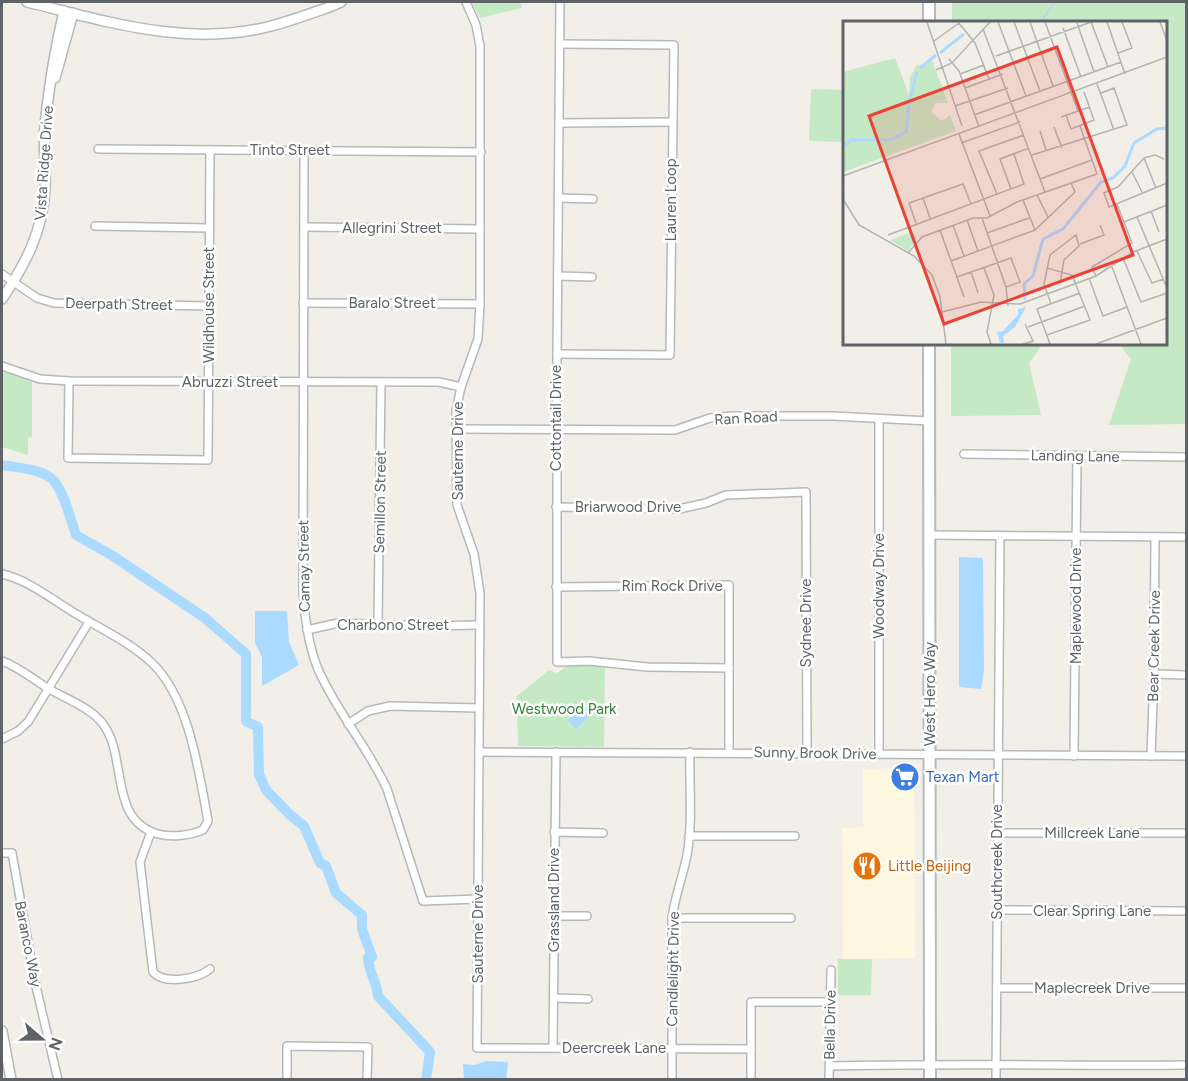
<svg xmlns="http://www.w3.org/2000/svg" width="1188" height="1081" viewBox="0 0 1188 1081" font-family="Figtree,sans-serif">
  <style>
    .commercial { fill: #fef7e0 }
    .green { fill: #c5e8c5 }
    .water { fill: #aadaff }
    .lines { fill: none; stroke-linecap: round; stroke-linejoin: round }
    .stream { stroke: #aadaff; stroke-width: 1.5 }
    .river { stroke: #aadaff; stroke-width: 10 }
    .minor-casing { stroke: #b5b8bc; stroke-width: 10 }
    .tertiary-casing { stroke: #b5b8bc; stroke-width: 12 }
    .secondary-casing { stroke: #b6babf; stroke-width: 14 }
    .minor { stroke: #fff; stroke-width: 7 }
    .tertiary { stroke: #fff; stroke-width: 9 }
    .secondary { stroke: #fff; stroke-width: 10 }
    .labels { text-anchor: middle; dominant-baseline: central; stroke-width: 5; stroke-linejoin: round; paint-order: stroke }
    .street-label { font-size: 15px; fill: #5f6368; stroke: #fff }
    .park-label { font-size: 15px; fill: #348238; stroke: #fff }
    .shop-label { font-size: 15px; fill: #366cbe; stroke: #fff; text-anchor: start }
    .food-label { font-size: 15px; fill: #c56008; stroke: #fff; text-anchor: start }
    .inset-river { fill: none; stroke: #aadaff; stroke-width: 3 }
    .inset-road { fill: none; stroke: #b3b3b1; stroke-width: 1.5 }
    .view { fill: #ea4335; fill-opacity: 0.15; stroke: #ea4335; stroke-width: 3 }
    .inset-edge { fill: none; stroke: #5f6368; stroke-width: 3 }
  </style>
  <rect width="100%" height="100%" fill="#f1efe8"/>
  <path class="commercial" d="M914 768 915 958 843 959 842 828 863 827V769Z"/>
  <g class="green">
    <path d="M472 2H521L522 8 480 18Z"/>
    <path d="M952 2H1186V424L1109 425 1131 359 1119 344H1166V22H952Z"/>
    <path d="M811 89 844 90V142L809 141Z"/>
    <path d="M951 344H1043L1029 363 1041 415 951 416Z"/>
    <path d="M2 370 32 380V437L28 438V455L2 447Z"/>
    <path d="M567 666H605L604 747 518 746 517 696 549 670 557 673Z"/>
    <path d="M838 959H872L871 995H838Z"/>
  </g>
  <g class="water">
    <path d="M959 557 983 558 984 670 981 689 959 687Z"/>
    <path d="M255 611H287L289 642 299 665 262 686V657L255 643Z"/>
    <path d="M582 706 591 714 576 729 568 721Z"/>
    <path d="M486 1061 508 1062 506 1079H464L463 1064 475 1065Z"/>
  </g>
  <g class="lines">
    <path class="stream" d="M1041 22 1054 2"/>
    <path class="river" d="M2 465C17 468 39 468 52 479 63 488 71 521 76 535L113 556 205 618 246 654V721L258 727 259 774 266 790 289 814 304 826 320 863 326 866 336 893 362 915V929L372 957 368 958C368 971 377 982 378 996L430 1052 426 1080"/>
    <g class="minor-casing">
      <g id="minor">
        <path d="M466 2 476 25 480 46V304L478 339 461 387 456 411 457 505 474 554 480 593 477 1048 751 1049"/>
        <path d="M560 2 557 354V662L589 661 647 667 729 668"/>
        <path d="M560 123 672 122"/>
        <path d="M98 149 481 152"/>
        <path d="M304 150 303 592C305 617 308 645 318 669 336 711 368 747 387 789L423 901 478 899"/>
        <path d="M559 198 593 199"/>
        <path d="M95 226 209 228"/>
        <path d="M305 227 480 229"/>
        <path d="M2 274 37 298 54 303 209 306"/>
        <path d="M558 276 592 277"/>
        <path d="M303 303 480 304"/>
        <path d="M557 354 670 355 674 45 560 44"/>
        <path d="M2 366 40 379 69 381 439 382 461 387"/>
        <path d="M69 381 68 458 208 460 210 150"/>
        <path d="M879 419V754"/>
        <path d="M456 429 675 430 710 418 732 416H833L929 421"/>
        <path d="M964 454 1186 457"/>
        <path d="M556 507 679 509 706 503 726 495 806 492 807 753"/>
        <path d="M929 535 1186 537"/>
        <path d="M2 574C29 580 54 601 78 615 103 630 131 643 152 663 189 698 199 772 208 821L203 830C191 835 172 838 158 834 108 820 128 757 103 724 91 708 67 699 49 689 34 680 19 667 2 661"/>
        <path d="M556 587 729 585V753"/>
        <path d="M378 623 381 382"/>
        <path d="M307 630 338 623 422 626 479 625"/>
        <path d="M1154 674 1186 675"/>
        <path d="M348 724 368 711 390 706 479 708"/>
        <path d="M2 739 18 731 28 722 89 622"/>
        <path d="M479 752 1186 756"/>
        <path d="M1074 756 1077 456"/>
        <path d="M1151 756 1154 674 1155 537"/>
        <path d="M151 832 140 862 153 972C164 985 198 979 210 969"/>
        <path d="M554 832 603 833"/>
        <path d="M997 833H1186"/>
        <path d="M689 836H795"/>
        <path d="M2 853H12L35 982 58 1080"/>
        <path d="M997 910 1186 911"/>
        <path d="M554 916H587"/>
        <path d="M672 918H791"/>
        <path d="M997 988H1186"/>
        <path d="M554 998 588 999"/>
        <path d="M553 1048 556 752"/>
        <path d="M830 1066C948 1063 1067 1066 1186 1065"/>
        <path d="M287 1080V1046L368 1047 367 1080"/>
        <path d="M672 1080V918C675 895 683 877 687 855 693 822 689 786 690 752"/>
        <path d="M751 1080V1002H830"/>
        <path d="M829 1080 831 970"/>
        <path d="M996 1080 1000 536"/>
      </g>
    </g>
    <g class="tertiary-casing">
      <g id="tertiary">
        <path d="M27 2C106 21 188 48 271 26 291 21 312 13 332 6L341 2"/>
        <path d="M55 78 73 13"/>
        <path d="M2 299C25 265 43 231 45 189 46 168 43 146 45 125 49 86 55 49 64 11"/>
        <path d="M2 1031 11 1080"/>
      </g>
    </g>
    <g class="secondary-casing">
      <g id="secondary">
        <path d="M929 2V22"/>
        <path d="M929 344 930 1080"/>
      </g>
    </g>
    <use href="#minor" class="minor"/>
    <use href="#tertiary" class="tertiary"/>
    <use href="#secondary" class="secondary"/>
  </g>
  <defs>
    <g id="supermarket-disc" transform="scale(1.5)"><circle r="9.5" fill="#3f7fe0" stroke="#fff"/><path d="M-6-5.5h2.5l.6 2H6L4.5 2H-2.5L-4.4-4H-6ZM-1.5 3.2a1.3 1.3 0 1 0 .1 0ZM3 3.2a1.3 1.3 0 1 0 .1 0Z" fill="#fff"/></g>
    <g id="restaurant-disc" transform="scale(1.5)"><circle r="9.5" fill="#e8710a" stroke="#fff"/><path d="M-5-6h1v4h1v-4h1v4h1v-4h1v5L-1.5 .5V6h-2V.5L-5-1ZM5-6V6H3V1.5H1.5Q1.5-4 5-6Z" fill="#fff"/></g>
  </defs>
  <g fill-rule="evenodd">
    <use href="#supermarket-disc" x="905" y="777"/>
    <use href="#restaurant-disc" x="867" y="866"/>
  </g>
  <g class="labels">
    <g class="street-label">
      <text x="290" y="150">Tinto Street</text>
      <text transform="translate(44 163) rotate(-86)">Vista Ridge Drive</text>
      <text transform="translate(671 200) rotate(-90)">Lauren Loop</text>
      <text x="392" y="228">Allegrini Street</text>
      <text x="392" y="303">Baralo Street</text>
      <text transform="translate(119 304) rotate(1)">Deerpath Street</text>
      <text transform="translate(209 305) rotate(-90)">Wildhouse Street</text>
      <text x="230" y="382">Abruzzi Street</text>
      <text transform="translate(556 418) rotate(-90)">Cottontail Drive</text>
      <text transform="translate(746 418) rotate(-3)">Ran Road</text>
      <text transform="translate(458 451) rotate(-90)">Sauterne Drive</text>
      <text transform="translate(1075 456) rotate(1)">Landing Lane</text>
      <text transform="translate(380 502) rotate(-89)">Semillon Street</text>
      <text x="628" y="507">Briarwood Drive</text>
      <text transform="translate(304 566) rotate(-91)">Camay Street</text>
      <text x="672" y="586">Rim Rock Drive</text>
      <text transform="translate(879 586) rotate(-90)">Woodway Drive</text>
      <text transform="translate(1076 606) rotate(-90)">Maplewood Drive</text>
      <text transform="translate(806 623) rotate(-90)">Sydnee Drive</text>
      <text x="393" y="625">Charbono Street</text>
      <text transform="translate(1154 646) rotate(-89)">Bear Creek Drive</text>
      <text transform="translate(930 694) rotate(-90)">West Hero Way</text>
      <text transform="translate(815 753) rotate(1)">Sunny Brook Drive</text>
      <text x="1092" y="833">Millcreek Lane</text>
      <text transform="translate(997 862) rotate(-90)">Southcreek Drive</text>
      <text transform="translate(554 900) rotate(-90)">Grassland Drive</text>
      <text x="1092" y="911">Clear Spring Lane</text>
      <text transform="translate(478 934) rotate(-90)">Sauterne Drive</text>
      <text transform="translate(28 944) rotate(79)">Baranco Way</text>
      <text transform="translate(673 969) rotate(-89)">Candlelight Drive</text>
      <text x="1092" y="988">Maplecreek Drive</text>
      <text transform="translate(830 1025) rotate(-89)">Bella Drive</text>
      <text x="614" y="1048">Deercreek Lane</text>
    </g>
    <g class="park-label">
      <text x="564" y="709">Westwood Park</text>
    </g>
    <g class="shop-label">
      <text x="926" y="777">Texan Mart</text>
    </g>
    <g class="food-label">
      <text x="888" y="866">Little Beijing</text>
    </g>
  </g>
  <g transform="translate(843 21)">
    <rect width="324" height="324" fill="#f1efe8"/>
    <path d="M88 36 105 82H92L88 91 99 100 107 94 113 110 0 151V51L52 37 66 74 67 56 74 44 80 45ZM69 211 74 217 65 230 47 219Z" fill="#c5e8c5"/>
    <path d="M183 286 172 306 160 315 161 321 157 322 154 311 160 310 175 294V288Z" fill="#aadaff"/>
    <path class="inset-river" d="M97 32 121 13M77 47 93 34M67 79 74 50M0 125 8 119H47L63 111 66 83M182 279 181 263 190 255 200 218 220 208 258 161 270 157 282 145 291 122 314 108 324 107"/>
    <path class="inset-road" d="M84 1 119 105M115 1 132 22 146 58M155 1 183 75M171 1 197 70M187 1 210 65M202 1 235 90M248 1 265 46M264 1 282 53M317 1 324 20M234 2 251 51M220 7 238 56M140 8 202 171M91 20 116 2M275 32 289 27 279 1M153 35 248 1M106 38 116 50 136 106M93 49 109 42 147 1M117 53 141 44M254 63 271 109M122 67 160 53M112 85 165 67M131 94 278 41M223 94 228 108 251 99 241 71M218 96 247 86M211 106 219 127M197 110 203 129M116 113 147 195M118 122 177 101M189 134 284 104 271 67 258 72M301 137 313 167M321 138 312 134 301 137 275 166 261 172 266 186 324 162M289 151 300 173M0 155 324 36M197 158 249 139M168 168 157 138 186 127M154 173 136 130 181 114M194 174 205 196M80 177 87 197M0 178 16 204 71 235 89 254 97 276 103 323M180 179 192 209M308 190 316 211M294 196 324 267M139 197 163 266 165 285M124 199 135 230M281 201 324 184M73 202 66 182 120 163 128 183M110 204 121 235M97 209 121 276M144 212 186 197M45 214 181 163 171 133M237 223 261 214 257 204M294 230 309 262 321 258M65 232 79 216 130 197H144L174 181 254 153 237 105M280 237 298 281 324 272M108 240 192 209 232 171 228 162M269 246 298 323M141 247 151 274 144 311 148 323M128 251 135 272M253 255 249 246 289 222 274 183M114 256 168 237 177 261 163 266M246 257 260 295 284 286M208 283 201 263 207 234 233 214 236 225 221 239 217 262M99 291 138 281 177 283 253 255 290 231 324 218M185 306 242 285M204 314 247 299 229 254 204 247M180 323 190 320 182 303M207 323 194 288 237 272M253 323 324 297"/>
    <path class="view" d="M214 26 290 234 101 303 26 95Z"/>
    <rect width="324" height="324" class="inset-edge"/>
  </g>
  <rect width="1188" height="1081" fill="none" stroke="#5f6368" stroke-width="6"/>
  <g transform="translate(42 1039) rotate(110)" stroke="#ffffff" stroke-width="4.5" paint-order="stroke">
  <path d="M0-4.5L10 22L0 15L-10 22Z" fill="#5f6368"/>
  <text y="-9" font-size="16" font-weight="bold" text-anchor="middle" fill="#5f6368">N</text>
  </g>
</svg>
